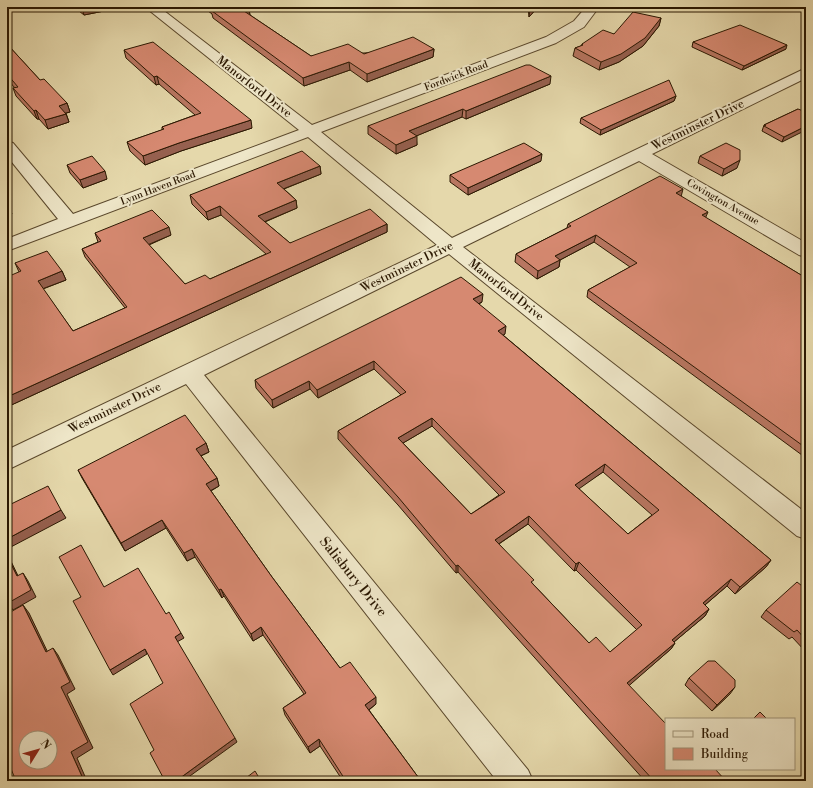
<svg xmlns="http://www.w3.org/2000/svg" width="813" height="788" viewBox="0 0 813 788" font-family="'Libre Bodoni',serif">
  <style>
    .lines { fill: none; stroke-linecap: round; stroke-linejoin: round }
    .minor-casing { stroke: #5a482c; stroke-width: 2 }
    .minor { fill: #eee6c8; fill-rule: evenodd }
    .wall { fill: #b87661; stroke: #2b1802; fill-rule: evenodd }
    .shaded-wall { fill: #96604f; stroke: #2b1802 }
    .building { fill: #d68971; stroke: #2b1802; fill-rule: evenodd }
    .labels { text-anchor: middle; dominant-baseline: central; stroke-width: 4; stroke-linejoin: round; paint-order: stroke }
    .far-street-label { font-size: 10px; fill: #2b1802; stroke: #eee6c8 }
    .street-label { font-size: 12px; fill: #2b1802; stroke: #eee6c8 }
    .near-street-label { font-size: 14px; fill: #2b1802; stroke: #eee6c8 }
  </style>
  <rect width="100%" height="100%" fill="#e5d8ab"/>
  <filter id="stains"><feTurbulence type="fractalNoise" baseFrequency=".005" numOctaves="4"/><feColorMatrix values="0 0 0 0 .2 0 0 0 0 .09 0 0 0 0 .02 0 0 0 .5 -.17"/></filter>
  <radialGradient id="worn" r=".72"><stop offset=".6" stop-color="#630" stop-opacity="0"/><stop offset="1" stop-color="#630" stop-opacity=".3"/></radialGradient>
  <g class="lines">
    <g class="minor-casing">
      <path id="minor" d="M145 7H159L312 125 546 37 574 21 586 7H599L584 27 556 43 321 132 452 238 806 68V78L652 154 806 243V257L799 255 639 161 463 247 806 513V539L797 536 449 254 204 375 528 770 533 781H497L186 384 7 470V450L437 245 308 137 7 251V239L58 219 7 156V141L13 143 73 214 299 130Z"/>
    </g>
    <use href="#minor" class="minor"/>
  </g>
  <g class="wall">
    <path d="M74 7H108L109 10 84 15Z"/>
    <path d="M203 7H265L249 9 250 15 311 56 434 49 433 57 367 82 350 70 304 86 213 18 212 14Z"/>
    <path d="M528 7H538L529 17Z"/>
    <path d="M661 18 659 26 643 46 619 62 599 70 573 56 575 48 581 46 582 44 614 34Z"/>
    <path d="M693 42 786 49 742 70 692 47Z"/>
    <path d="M7 44 40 80 67 103 70 112 66 113 69 122 48 129 39 119H37L16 96 13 88H15L7 79Z"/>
    <path d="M124 50 252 128 181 151 145 165 130 151 127 142 162 130V127L195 115 159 84 156 85 126 58Z"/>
    <path d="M550 84 466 119 462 117 416 136 417 145 396 154 368 134V126Z"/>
    <path d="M676 96 674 101 600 135 580 123 581 118Z"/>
    <path d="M798 109 782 142 762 131 764 125Z"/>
    <path d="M700 156 737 168 722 176 698 163Z"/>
    <path d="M541 161 468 195 450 182V175Z"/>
    <path d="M67 165 107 179 83 188 70 173Z"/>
    <path d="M320 166 321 174 284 189 296 200 297 208 265 222 290 243 387 224V232L7 407 19 272 15 263 62 271 66 280 43 289 73 331 125 308 85 257 82 249 98 242 95 233 171 235 149 245 185 284 210 279 266 254 221 215 208 220 192 204 190 195Z"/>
    <path d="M681 196 706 218 806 278V458L587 297 588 290 630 267 594 242 560 260 559 267 537 279 515 262 516 254 567 228 568 224Z"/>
    <path d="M804 201H806V210L802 208Z"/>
    <path d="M482 302 479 304 505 334 503 335 771 560 766 567 735 594 727 586 705 605 709 609 705 616 674 642 675 643 671 649 629 685 666 769 726 781H645L458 572 456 573 398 505 338 439V431L401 395 374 369 318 398 310 389 273 408 256 388 255 380ZM432 426 499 495 471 514 403 443ZM603 472 652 515 628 534 578 488ZM528 524 574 571 576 570 637 630 610 652 589 643 533 584 499 544Z"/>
    <path d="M206 443 209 452 201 456 217 478 219 486 211 491 272 577 340 668 376 704 369 710 421 781H343L320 746 310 753 285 715 283 708 304 694 263 635 253 641 224 596 222 598 195 557 187 561 166 528 125 551 82 478 78 470Z"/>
    <path d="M806 589V652L792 637 789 639 761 617 766 610Z"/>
    <path d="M689 678 730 694 712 711 685 685Z"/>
  </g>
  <g class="shaded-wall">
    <path d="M85 7H108L109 10 84 15 82 8Z"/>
    <path d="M240 7H265L241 10Z"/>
    <path d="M532 7H538L529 17 530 9Z"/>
    <path d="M249 9 250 16 244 11Z"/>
    <path d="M661 18 659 26 643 46 619 62 599 70 601 62Z"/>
    <path d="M787 45 786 49 742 70 744 66Z"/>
    <path d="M434 49 433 57 367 82V74Z"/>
    <path d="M349 62 350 70 304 86 303 78Z"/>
    <path d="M157 76 159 84 156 85 154 77Z"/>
    <path d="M551 76 550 84 466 119V111Z"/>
    <path d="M676 96 674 101 600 135 601 130Z"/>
    <path d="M67 103 70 112 62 114 59 106Z"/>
    <path d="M463 109 462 117 409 139V131Z"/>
    <path d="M36 110 39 119H37L34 111Z"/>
    <path d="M66 114 69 122 48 129 45 120Z"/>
    <path d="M251 120 252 128 181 151 145 165 143 156 179 143Z"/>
    <path d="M806 126V130L782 142 784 137Z"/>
    <path d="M417 136V145L396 154V145Z"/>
    <path d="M542 154 541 161 468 195V188Z"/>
    <path d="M740 160 737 168 722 176 724 169Z"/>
    <path d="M320 166 321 174 278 191 277 183Z"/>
    <path d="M105 171 107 179 83 188 80 180Z"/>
    <path d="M683 189 681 197 676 193Z"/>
    <path d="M296 200 297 208 259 224 258 216Z"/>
    <path d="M8 205 12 214 7 216V206Z"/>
    <path d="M220 206 221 215 208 220 206 212Z"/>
    <path d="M708 212 705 219 702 215Z"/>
    <path d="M387 224V232L7 407V397Z"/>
    <path d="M169 227 171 235 145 246 143 238Z"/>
    <path d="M596 235 594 242 560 260 559 267 537 279 538 271 555 256Z"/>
    <path d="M62 271 66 280 42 289 38 281Z"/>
    <path d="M483 294 482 302 472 307 473 299Z"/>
    <path d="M506 326 505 334 497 339 498 331Z"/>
    <path d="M374 361V369L318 398 317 390Z"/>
    <path d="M309 381 310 389 273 408 272 400Z"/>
    <path d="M432 418V426L398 446V438Z"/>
    <path d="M206 443 209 452 198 457 196 449Z"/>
    <path d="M605 464 603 472 573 493 575 485Z"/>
    <path d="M217 478 219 486 208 492 206 484Z"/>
    <path d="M61 510 66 518 7 549V539Z"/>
    <path d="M529 516 528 524 494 547 495 540Z"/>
    <path d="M162 520 166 528 125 551 121 543Z"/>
    <path d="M192 549 195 557 187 561 184 553Z"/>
    <path d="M7 553 22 584 17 576 7 556Z"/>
    <path d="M771 560 766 567 735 594 740 587Z"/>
    <path d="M579 562 576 570 574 571 576 564Z"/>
    <path d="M458 565V572L456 573V566Z"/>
    <path d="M23 573 28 581 36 597 13 610 8 603Z"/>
    <path d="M731 579 727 586 699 610 703 603Z"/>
    <path d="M221 589 224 596 222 598 219 590Z"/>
    <path d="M23 605 29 613 51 659 46 652Z"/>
    <path d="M709 609 705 616 668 647 672 640Z"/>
    <path d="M261 627 263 635 253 641 251 634Z"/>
    <path d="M181 633 184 638 177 642 175 637Z"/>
    <path d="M675 643 671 649 624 690 627 683Z"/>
    <path d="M53 648 58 655 75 689 67 694 93 748 77 758 87 781H84L71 752 61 687Z"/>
    <path d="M145 649 147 654 113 675 110 670Z"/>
    <path d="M735 687 730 694 712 711 717 705Z"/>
    <path d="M376 697V704L366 712 365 705Z"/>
    <path d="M235 738 237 742 183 781H176Z"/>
    <path d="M319 739 320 746 310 753 308 747Z"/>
  </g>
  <g class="building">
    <path d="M211 7H246L249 9 244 11 311 56 348 44 364 54 413 37 434 49 367 74 349 62 303 78 212 11 215 10Z"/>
    <path d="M633 12 661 18 645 38 621 54 601 62 575 48 583 45 582 44 603 30 614 34Z"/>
    <path d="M740 25 787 45 744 66 693 42Z"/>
    <path d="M153 42 251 120 179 143 143 156 127 142 164 129 162 127 201 113 157 76 154 77 124 50Z"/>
    <path d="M7 44 40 80 44 79 67 103 59 106 66 114 45 120 36 110 34 111 13 88 18 87 7 74Z"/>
    <path d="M526 65H530L551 76 466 111 463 109 409 131 417 136 396 145 368 126Z"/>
    <path d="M669 80 676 96 601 130 581 118Z"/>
    <path d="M798 109 806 112V126L784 137 764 126 766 125H764Z"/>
    <path d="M524 143 542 154 468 188 450 175Z"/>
    <path d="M726 143 740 150V160L724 169 700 156Z"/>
    <path d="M302 151 320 166 277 183 296 200 258 216 290 243 370 209 387 224 7 397V277L21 271 15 263 47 251 62 271 38 281 73 331 127 307 82 249 101 241 95 233 152 210 169 227 143 238 185 284 205 275 210 279 271 252 220 206 206 212 190 195Z"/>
    <path d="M92 156 105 171 80 180 67 165Z"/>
    <path d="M660 176 683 189 676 193 708 212 702 215 806 278V448L588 290 637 263 596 235 555 256 560 260 538 271 516 254 571 226 568 224Z"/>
    <path d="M461 277 483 294 473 299 506 326 498 331 771 560 740 587 731 579 703 603 709 609 672 640 675 643 627 683 666 724V769H715L726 781H654L458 565 456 566 398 497 338 431 406 392 374 361 317 390 309 381 272 400 255 380ZM432 418 505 492 471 514 398 438ZM605 464 659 510 628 534 575 485ZM529 516 576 564 579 562 642 625 610 652 596 637 589 643 531 582 534 580 495 540Z"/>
    <path d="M185 415 206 443 196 449 217 478 206 484 272 577 340 668 350 662 376 697 365 705 421 781H346L319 739 308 747 283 708 306 693 261 627 251 634 221 589 219 590 192 549 184 553 162 520 121 543 78 470Z"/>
    <path d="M48 486 61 510 7 539V506Z"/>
    <path d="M81 545 104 587 138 568 166 614 169 612 181 633 175 637 235 738 176 781H165L150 753 154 750 130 704 163 683 145 649 110 670 73 601 81 597 59 557Z"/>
    <path d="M7 556 17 576 23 573 31 590 8 603 7 602Z"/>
    <path d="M797 582 806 589V640L797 630 794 632 766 610Z"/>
    <path d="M23 605 46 652 53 648 70 682 61 687 88 742 71 752 84 781H16L7 759V614ZM26 738H50V762H26Z"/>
    <path d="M708 661H715L735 680V687L717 705 689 678Z"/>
    <path d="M760 712 767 719H753Z"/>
    <path d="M255 771 261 781H242Z"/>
  </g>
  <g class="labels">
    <g class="far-street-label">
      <text transform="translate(456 76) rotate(-21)">Fordwick Road</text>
      <text transform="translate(158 188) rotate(-21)">Lynn Haven Road</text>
      <text transform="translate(723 202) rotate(30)">Covington Avenue</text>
    </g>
    <g class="street-label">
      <text transform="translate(254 87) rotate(38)">Manorford Drive</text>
      <text transform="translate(698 125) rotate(-26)">Westminster Drive</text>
      <text transform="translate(407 267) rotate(-26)">Westminster Drive</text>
      <text transform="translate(506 290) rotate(38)">Manorford Drive</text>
      <text transform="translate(115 408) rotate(-26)">Westminster Drive</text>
    </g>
    <g class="near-street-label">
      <text transform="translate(353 577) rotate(51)">Salisbury Drive</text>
    </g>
  </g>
  <rect width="813" height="788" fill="none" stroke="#e5d8ab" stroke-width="24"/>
  <rect x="8" y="8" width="797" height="772" fill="none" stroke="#2b1802" stroke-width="2"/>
  <rect x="12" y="12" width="789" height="764" fill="none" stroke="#2b1802"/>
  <rect x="665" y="718" width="130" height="52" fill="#eee6c8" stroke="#a09479"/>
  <rect x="673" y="731" width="20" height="6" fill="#eee6c8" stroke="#a09479"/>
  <text x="701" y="738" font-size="12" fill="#2b1802">Road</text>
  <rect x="673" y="748" width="20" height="12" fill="#d68971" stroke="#a09479"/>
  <text x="701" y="758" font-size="12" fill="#2b1802">Building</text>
  <g transform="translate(38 750) rotate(53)"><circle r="19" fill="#eee6c8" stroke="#a09479"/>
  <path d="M0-3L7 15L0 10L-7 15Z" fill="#8f2418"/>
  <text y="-6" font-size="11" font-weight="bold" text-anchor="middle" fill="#2b1802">N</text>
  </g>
  <rect width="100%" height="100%" filter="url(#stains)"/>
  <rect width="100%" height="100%" fill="url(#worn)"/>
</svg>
